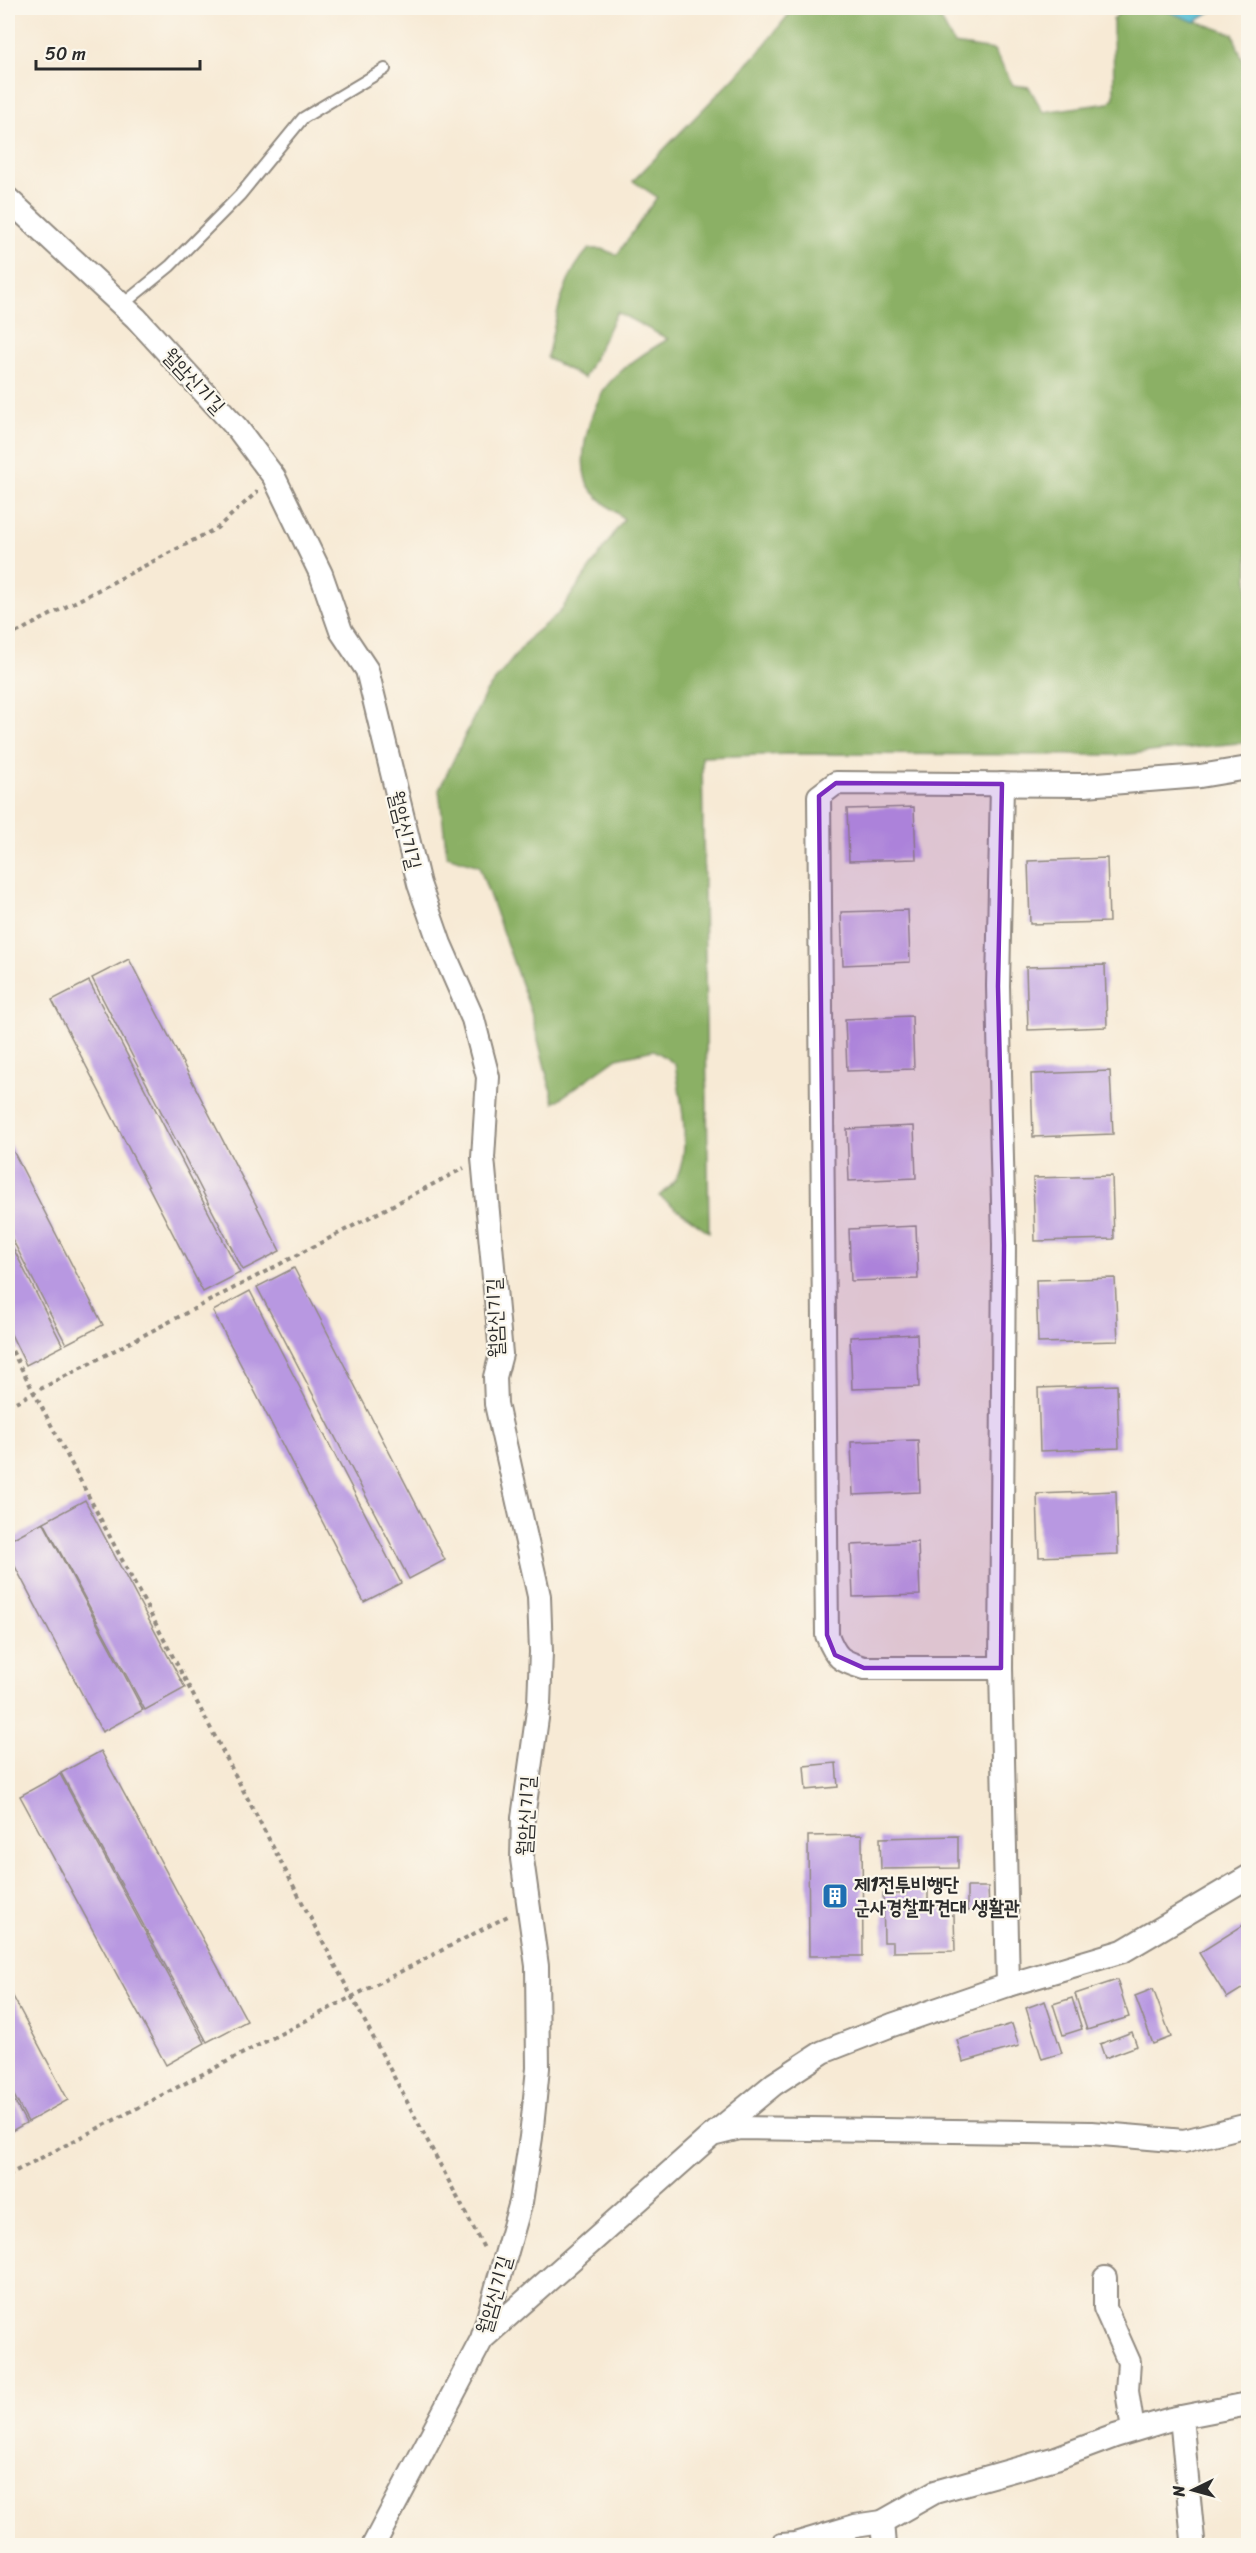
<svg xmlns="http://www.w3.org/2000/svg" width="1256" height="2553" viewBox="0 0 1256 2553" font-family="Sriracha,'Poor Story',sans-serif">
  <style>
    .forest { fill: #8bb065; stroke: #5b6e48; stroke-width: 1.5 }
    .water { fill: #56bed3; stroke: #40747f; stroke-width: 1.5 }
    .building { fill: #b898e1 }
    .lines { fill: none; stroke-linecap: round; stroke-linejoin: round }
    .lane-casing { stroke: #918a80; stroke-width: 14 }
    .street-casing { stroke: #918a80; stroke-width: 26 }
    .path { stroke: #918a80; stroke-width: 4; stroke-dasharray: 4.5 4.5; stroke-linecap: butt }
    .lane { stroke: #fff; stroke-width: 10 }
    .street { stroke: #fff; stroke-width: 22 }
    .marked { fill: #7b2cbf; fill-opacity: 0.2; stroke: #7b2cbf; stroke-width: 4.5; stroke-linejoin: round }
    .labels { text-anchor: middle; dominant-baseline: central; stroke-width: 4.5; stroke-linejoin: round; paint-order: stroke }
    .street-label { font-size: 20px; fill: #2b2b2b; stroke: #fbf7ec }
    .poi-label { font-size: 20px; font-weight: bold; fill: #2b2b2b; stroke: #fbf7ec; text-anchor: start }
  </style>
  <rect width="100%" height="100%" fill="#fbf7ec"/>
  <filter id="ink" filterUnits="userSpaceOnUse"><feTurbulence type="fractalNoise" baseFrequency=".0167" numOctaves="2"/><feDisplacementMap in="SourceGraphic" scale="12" xChannelSelector="R" yChannelSelector="G"/><feConvolveMatrix kernelMatrix="1 2 1 2 8 2 1 2 1" color-interpolation-filters="sRGB"/></filter>
  <filter id="wash" filterUnits="userSpaceOnUse"><feTurbulence type="fractalNoise" baseFrequency=".008" numOctaves="4" result="noise"/><feDisplacementMap in="SourceGraphic" scale="24" xChannelSelector="R" yChannelSelector="G"/><feGaussianBlur stdDeviation="1.35" result="paint"/><feColorMatrix in="noise" values="0 0 0 0 0 0 0 0 0 0 0 0 0 0 0 0 0 1.4 0 .05"/><feComposite in="paint" operator="in"/></filter>
  <g filter="url(#wash)">
    <rect width="100%" height="100%" fill="#f7ead5"/>
    <path class="forest" d="M794 8H935L954 44 994 50 1013 85 1029 87 1043 112 1109 103 1114 97 1113 20 1123 8H1159L1233 34 1244 64 1248 68V742L1120 755 791 754 702 757 709 1232 659 1196C663 1192 670 1188 673 1183 694 1154 680 1096 675 1064L654 1050 617 1058 554 1103 531 1012 479 866 447 856 439 790 486 692 531 636 559 613 624 519C614 510 598 500 590 488 573 464 592 399 612 380 628 363 648 351 668 339L617 312 584 378 547 358C556 320 561 278 589 249H602L617 255 657 197 633 181 758 53Z"/>
    <path class="water" d="M1159 8H1217L1195 22Z"/>
    <g id="blocks">
      <g class="building">
        <path d="M914 807 916 859 849 861 847 809Z"/>
        <path d="M1107 858 1109 922 1030 924 1028 861Z"/>
        <path d="M908 910 910 962 843 965 841 912Z"/>
        <path d="M129 959 280 1251 243 1270 92 978Z"/>
        <path d="M1105 965 1107 1027 1028 1030 1026 967Z"/>
        <path d="M89 981 240 1273 203 1292 52 1000Z"/>
        <path d="M912 1016 914 1069 847 1071 845 1019Z"/>
        <path d="M1110 1071 1113 1134 1033 1137 1031 1074Z"/>
        <path d="M914 1126 916 1178 849 1181 847 1129Z"/>
        <path d="M8 1141 103 1325 66 1344 8 1231Z"/>
        <path d="M1112 1176 1114 1239 1035 1241 1033 1178Z"/>
        <path d="M916 1226 918 1279 851 1281 849 1229Z"/>
        <path d="M8 1238 63 1346 26 1365 8 1328Z"/>
        <path d="M294 1268 445 1560 409 1579 257 1287Z"/>
        <path d="M1115 1278 1118 1341 1038 1343 1036 1280Z"/>
        <path d="M250 1291 401 1583 364 1602 213 1311Z"/>
        <path d="M917 1334 919 1387 852 1389 850 1337Z"/>
        <path d="M1117 1385 1119 1448 1040 1451 1038 1388Z"/>
        <path d="M918 1440 920 1492 853 1495 851 1442Z"/>
        <path d="M1116 1491 1118 1554 1039 1557 1037 1494Z"/>
        <path d="M85 1500 185 1688 145 1710 44 1522Z"/>
        <path d="M43 1522 143 1710 102 1732 8 1553V1541Z"/>
        <path d="M918 1542 920 1595 853 1597 851 1545Z"/>
        <path d="M101 1751 247 2021 207 2042 61 1773Z"/>
        <path d="M836 1763 838 1787 806 1790 804 1766Z"/>
        <path d="M60 1774 205 2043 166 2065 20 1796Z"/>
        <path d="M862 1835 863 1956H809L808 1836Z"/>
        <path d="M958 1836V1868L881 1869 880 1838Z"/>
        <path d="M906 1882H928V1905H943V1915H954L955 1951 893 1952V1942H884L883 1894H906Z"/>
        <path d="M967 1887H988L989 1910 967 1911Z"/>
        <path d="M1248 1922V1985L1227 1998 1199 1953Z"/>
        <path d="M1117 1980 1129 2017 1087 2030 1075 1994Z"/>
        <path d="M8 1987 68 2100 28 2122 8 2084Z"/>
        <path d="M1153 1989 1171 2037 1153 2044 1135 1996Z"/>
        <path d="M1072 1998 1082 2029 1063 2035 1053 2004Z"/>
        <path d="M1045 2001 1062 2053 1042 2059 1026 2008Z"/>
        <path d="M1012 2024 1019 2046 963 2062 957 2040Z"/>
        <path d="M1132 2032 1137 2046 1105 2058 1100 2044Z"/>
        <path d="M8 2089 26 2123 8 2133Z"/>
      </g>
    </g>
  </g>
  <g filter="url(#ink)">
    <use href="#blocks" fill-opacity="0" stroke="#918a80" stroke-width="1.5"/>
    <g class="lines">
      <g class="lane-casing">
        <path id="lane" d="M122 305 170 266 240 195 303 118 385 69"/>
      </g>
      <g class="street-casing">
        <g id="street">
          <path d="M8 199 136 318 238 429 274 477 321 574 341 631 367 670 419 884 440 944 473 1019 488 1077 483 1158 501 1354 495 1377 496 1404 539 1596 541 1652 539 1704 523 1818 522 1859 537 1966 538 2068 531 2137 521 2202 482 2339 373 2546"/>
          <path d="M1002 784 998 986 1004 1245 1001 1668 1008 1985"/>
          <path d="M1001 1668H864C840 1661 836 1658 827 1635L819 796 836 783 1085 785 1200 776 1248 768"/>
          <path d="M716 2132 774 2084 823 2052 892 2025 1008 1985 1123 1951 1248 1877"/>
          <path d="M1105 2278V2308L1129 2362 1127 2391 1133 2430"/>
          <path d="M482 2339 712 2135 740 2128 1091 2133 1184 2141 1248 2125"/>
          <path d="M1181 2417 1193 2540"/>
          <path d="M882 2522 884 2546"/>
          <path d="M782 2545 795 2544 855 2526 882 2522 935 2492 1056 2458 1115 2436 1171 2419 1248 2404"/>
        </g>
      </g>
      <g class="path">
        <path d="M8 637 217 528 258 491"/>
        <path d="M8 1343 485 2250"/>
        <path d="M8 1406 464 1168"/>
        <path d="M8 2175 508 1916"/>
      </g>
      <use href="#lane" class="lane"/>
      <use href="#street" class="street"/>
    </g>
  </g>
  <path class="marked" d="M836 783 1002 784 998 986 1004 1245 1001 1668H864L835 1655 827 1635 819 796Z"/>
  <defs>
    <g id="building-square" transform="scale(1.35)"><rect x="-9" y="-9" width="18" height="18" rx="4" fill="#1f6fb2" stroke="#fbf7ec"/><path d="M-4-6H4V6H1V3H-1V6H-4ZM-2.5-4.3h1.7v1.8h-1.7ZM.8-4.3h1.7v1.8H.8ZM-2.5-1h1.7V.8h-1.7ZM.8-1h1.7V.8H.8Z" fill="#fff"/></g>
  </defs>
  <g fill-rule="evenodd">
    <use href="#building-square" x="835" y="1896"/>
  </g>
  <g class="labels">
    <g class="street-label">
      <text transform="translate(194 381) rotate(47)">월암신기길</text>
      <text transform="translate(405 830) rotate(76)">월암신기길</text>
      <text transform="translate(495 1318) rotate(-92)">월암신기길</text>
      <text transform="translate(526 1816) rotate(-87)">월암신기길</text>
      <text transform="translate(494 2295) rotate(-74)">월암신기길</text>
    </g>
    <g class="poi-label">
      <text x="854" y="1884">제1전투비행단<tspan x="854" dy="23">군사경찰파견대 생활관</tspan></text>
    </g>
  </g>
  <rect width="1256" height="2553" fill="none" stroke="#fbf7ec" stroke-width="30"/>
  <g transform="translate(1193 2490) rotate(265)" stroke="#fbf7ec" stroke-width="4.5" paint-order="stroke">
  <path d="M0-4.5L10 22L0 15L-10 22Z" fill="#2b2b2b"/>
  <text y="-9" font-size="16" font-weight="bold" text-anchor="middle" fill="#2b2b2b">N</text>
  </g>
  <path d="M36 60v9h164v-9" fill="none" stroke="#2b2b2b" stroke-width="3"/>
  <text x="45" y="60" font-size="18" fill="#2b2b2b" stroke="#fbf7ec" stroke-width="4.5" paint-order="stroke">50 m</text>
</svg>
